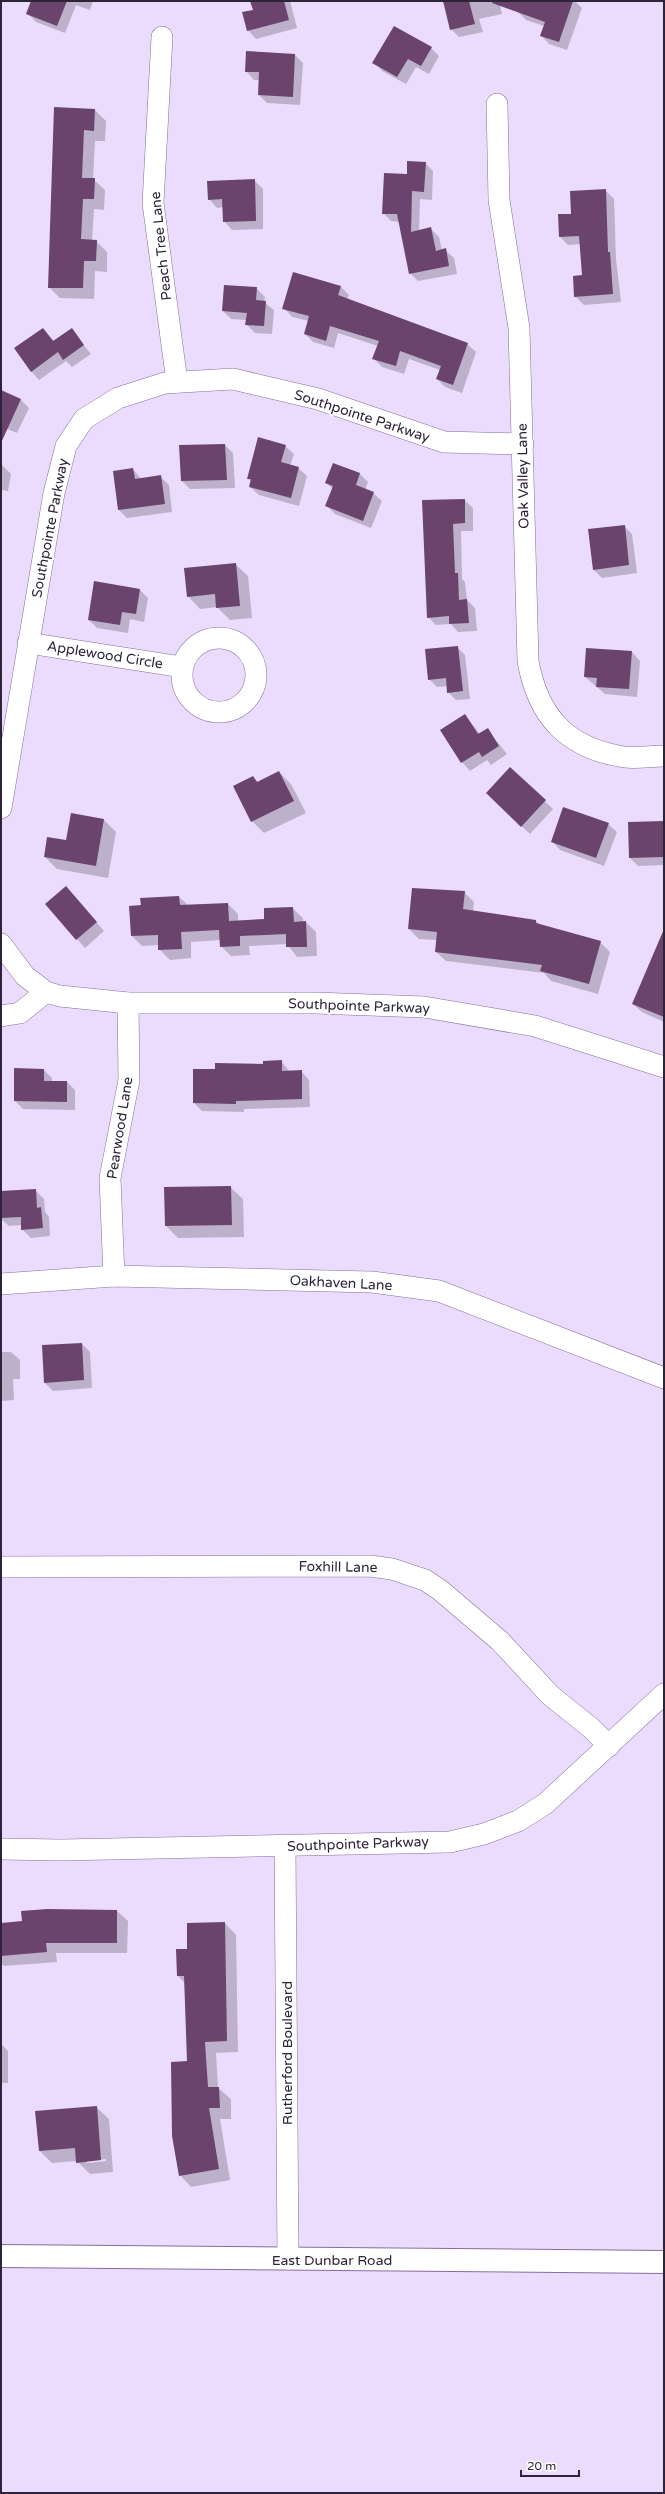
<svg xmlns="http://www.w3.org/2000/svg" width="665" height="2494" viewBox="0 0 665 2494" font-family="'Varela Round',sans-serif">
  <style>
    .shadow { fill: #0003; fill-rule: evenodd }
    .building { fill: #6a446c }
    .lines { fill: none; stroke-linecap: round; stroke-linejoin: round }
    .minor-casing { stroke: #856d9f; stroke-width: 22 }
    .tertiary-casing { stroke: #856d9f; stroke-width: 24 }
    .minor { stroke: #fff; stroke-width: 21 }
    .tertiary { stroke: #fff; stroke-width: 22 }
    .labels { text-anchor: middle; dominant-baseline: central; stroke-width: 4; stroke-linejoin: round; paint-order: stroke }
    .street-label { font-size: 14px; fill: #2e2439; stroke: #fff }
  </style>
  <rect width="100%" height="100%" fill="#ebdcfd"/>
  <g class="shadow">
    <path d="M33 1H93L90 10 76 5 65 33 36 22 28 14Z"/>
    <path d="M251 1H290L297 28 256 39 248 30 254 10Z"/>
    <path d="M444 1H499L502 14 479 19 483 32 459 37 451 29Z"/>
    <path d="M522 1H575L582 8 567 50 549 44 541 35 544 26 526 20 518 12Z"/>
    <path d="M431 48 439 56 429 74 416 67 406 84 382 71 374 62Z"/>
    <path d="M295 55 303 63 300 105 267 103 259 95 260 80H254L246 71Z"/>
    <path d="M55 108 95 110 106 121 105 141H95L93 179 105 190 104 210 94 209 92 241H96L107 252V272L95 271 94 299 60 298 49 287Z"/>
    <path d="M425 163 433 171 432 200 420 199 419 231 431 229 439 237 442 250H445L454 258 457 274 418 281 410 273 400 222 391 221 383 213 408 175Z"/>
    <path d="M254 180 263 189V229L232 230 224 221V207L217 208 209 199Z"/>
    <path d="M605 190 614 199 616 259 621 302 584 305 575 296 583 276 580 244 568 245 560 237 573 215Z"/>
    <path d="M341 287 349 295 347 300 467 344 476 352 462 393 445 387 437 379 440 370 409 359 404 374 382 367 374 359 378 346 338 333 334 348 313 342 305 334 309 321 292 317 284 308Z"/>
    <path d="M256 288 265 297 264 302 274 310 272 334 255 333 246 324 247 320 231 319 223 311Z"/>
    <path d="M43 329 55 342 71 330 91 354 72 367 66 361 39 380 31 371Z"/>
    <path d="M1 393 21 400 29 408 17 433 3 427 1 430Z"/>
    <path d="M225 445 233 453 235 488 190 489 182 481 180 446Z"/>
    <path d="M285 446 294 454 290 466 298 468 307 476 299 506 259 495 250 487 252 482 248 479Z"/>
    <path d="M1 464 11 474 8 491 1 490Z"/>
    <path d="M133 469 141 479 161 477 169 485 172 512 127 518 119 510Z"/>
    <path d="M360 474 368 482 365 490 373 493 382 501 371 528 335 514 327 506 333 489 326 483Z"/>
    <path d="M464 500 473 508V531H461L462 579 465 582 467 600 475 608 477 631 458 632 451 624 436 625 428 617 423 501Z"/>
    <path d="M624 526 632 534 637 573 602 578 593 569Z"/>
    <path d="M235 564 248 576 252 618 230 620 217 607 200 609 188 596Z"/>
    <path d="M140 590 148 598 144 622 130 619 128 633 97 628 89 620Z"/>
    <path d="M457 647 465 655 470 699 456 700 448 692V686L437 687 429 679Z"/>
    <path d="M632 652 640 661 637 697 605 694 585 677Z"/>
    <path d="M465 715 480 734 487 729 507 754 491 765 487 760 470 771 462 762 441 731Z"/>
    <path d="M510 768 553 809 530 834 495 801Z"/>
    <path d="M279 772 291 784 306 813 264 833 252 821 253 777 258 782Z"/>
    <path d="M104 820 116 832 108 878 57 869 45 857 67 841Z"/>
    <path d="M664 822V865L638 866 630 858Z"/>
    <path d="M608 824 617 832 604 866 560 850 552 841Z"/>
    <path d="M66 887 104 931 85 948 46 904Z"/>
    <path d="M464 892 474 902 473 911 536 921 541 926 600 942 610 952 598 994 551 981 544 973 446 961 436 952 437 940 419 939 409 929Z"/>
    <path d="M179 897 188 905 228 904 238 914V921L265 920 292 908 303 918V923L306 922 316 932 317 956 297 957 287 944 249 946 250 955 231 956 221 946 220 940 191 942V958L170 960 159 949V945L142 946 132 936 142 906Z"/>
    <path d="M664 958V1022L642 1012 633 1004Z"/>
    <path d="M281 1061 290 1072 301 1071 309 1080 310 1107 244 1109V1112L202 1111 194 1103 216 1070Z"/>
    <path d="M15 1069 44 1070 52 1078V1082H67L75 1090V1110L23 1109 15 1101Z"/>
    <path d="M230 1187 243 1199 244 1237 178 1238 166 1226 165 1188Z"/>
    <path d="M35 1190 44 1199 45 1212 49 1217 50 1236 31 1238 22 1229V1225L9 1226 1 1219V1192Z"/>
    <path d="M82 1344 90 1352 92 1388 53 1391 45 1383Z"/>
    <path d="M1 1352H11L20 1360V1379H13L14 1400 1 1401Z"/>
    <path d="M47 1910 117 1911 128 1921 127 1953H56L57 1962 4 1966 1 1963V1924L23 1922Z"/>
    <path d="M225 1923 236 1935 238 2052 216 2053 218 2088 231 2099V2119H220L230 2180 191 2187 180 2175 188 2062 185 1983 178 1976 188 1950Z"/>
    <path d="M1 2044 8 2051V2083H1Z"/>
    <path d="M96 2107 109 2119 113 2172 90 2174 77 2161 52 2163 40 2151 36 2112ZM106 2159V2161L87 2163V2161Z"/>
  </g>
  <g class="building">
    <path d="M31 1H67L57 26 26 14Z"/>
    <path d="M250 1H284L289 20 247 31 242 12 253 10Z"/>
    <path d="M443 1H469L475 24 450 30Z"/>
    <path d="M493 1H573L559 42 540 36 545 22 492 3Z"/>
    <path d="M394 26 432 47 421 66 408 59 397 77 372 63Z"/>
    <path d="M246 51 295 54 293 97 258 95 259 72H245Z"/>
    <path d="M54 107 95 109 94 131 84 130 82 178H95L94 199H83L81 239 97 240 96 261H84L83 288H48Z"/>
    <path d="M407 161 426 162 424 192 412 191 411 232 431 227 436 251 446 248 449 266 409 274 397 214H382L384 173 407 174Z"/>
    <path d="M255 179 256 221 223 222 222 199 208 200 207 181Z"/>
    <path d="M606 189 608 252H610L613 294 574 297 573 276 582 275 579 236 559 237 558 214H571L570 191Z"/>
    <path d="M293 272 341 286 338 295 468 343 453 385 436 379 441 366 400 351 396 366 372 359 379 341 330 326 326 341 304 334 309 316 282 309Z"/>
    <path d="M224 285 257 287 256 300 266 301 264 326 245 325 247 313 222 311Z"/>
    <path d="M43 328 53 341 72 328 84 345 63 360 58 352 31 372 14 348Z"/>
    <path d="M1 390 21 399 1 443Z"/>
    <path d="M258 437 286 445 281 462 299 467 291 498 249 487 251 479H247Z"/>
    <path d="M225 444 227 480 181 481 179 445Z"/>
    <path d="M333 463 360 473 356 485 374 492 363 521 325 506 333 486 325 483Z"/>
    <path d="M133 468 135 479 161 475 165 504 118 510 113 471Z"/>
    <path d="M465 499V523L453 524 455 573H458L459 600 467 599 469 623 449 624V616L427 618 422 500Z"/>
    <path d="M625 525 629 565 593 570 588 529Z"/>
    <path d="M236 563 240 606 216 608 215 594 187 597 184 568Z"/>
    <path d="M94 581 140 589 136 614 122 612 120 625 88 620Z"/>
    <path d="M458 646 463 691 447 693 446 678 428 680 425 649Z"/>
    <path d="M586 648 632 651 629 689 596 687 597 678 584 677Z"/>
    <path d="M465 714 478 734 488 728 499 746 482 757 479 752 461 763 440 730Z"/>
    <path d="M510 767 546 800 521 827 486 793Z"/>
    <path d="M279 771 294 801 251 822 233 786 253 776 257 782Z"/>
    <path d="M563 807 609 823 596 858 551 842Z"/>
    <path d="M71 813 104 819 96 866 44 857 47 837 66 840Z"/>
    <path d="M664 821V857L629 858 628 822Z"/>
    <path d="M66 886 97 922 76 940 45 904Z"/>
    <path d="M412 888 465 891 463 909 536 920V923L601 941 589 984 540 971 542 965 435 952 437 932 408 929Z"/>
    <path d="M179 896 180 905 228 903 229 921 264 919V908L293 907 294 922 306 921 307 947H286V934L240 936V946L220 947 219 930 181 932 182 949 158 950V935L131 936 129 906 141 905 140 898Z"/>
    <path d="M664 929V1017L632 1004Z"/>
    <path d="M282 1060V1071L302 1070V1099L236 1101V1104L193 1103V1069H215V1063L263 1064V1061Z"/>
    <path d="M14 1068 44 1069V1081H67V1102L14 1101Z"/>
    <path d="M231 1186 232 1225 165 1226 164 1187Z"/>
    <path d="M36 1189 37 1208 41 1207 43 1228 21 1230V1217L1 1218V1191Z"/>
    <path d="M82 1343 84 1380 44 1383 42 1345Z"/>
    <path d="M47 1909 117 1910V1943H46L47 1952 1 1956V1923L22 1921 21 1911Z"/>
    <path d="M225 1922 227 2041 205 2042 208 2087H219L220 2108H209L219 2169 179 2176 172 2136 171 2062 187 2061 184 1976H177L176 1949H187V1923Z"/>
    <path d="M97 2106 101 2160 76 2163 75 2148 39 2151 35 2111Z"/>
  </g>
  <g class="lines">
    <g class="minor-casing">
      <g id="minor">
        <path d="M162 37 153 203 177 382"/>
        <path d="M497 104 499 200 519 328 528 661C538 717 567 748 624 757 637 759 651 756 664 756"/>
        <circle cx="219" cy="675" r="37"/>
        <path d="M28 643 182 667"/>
        <path d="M1 808 54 493 66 446 84 419 118 398 165 383 233 379 318 399 444 442 523 444"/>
        <path d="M1 944 25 976 46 992 60 996 128 1003H315L424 1007 535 1026 664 1067"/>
        <path d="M1 1016 20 1013 46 992"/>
        <path d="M114 1276 110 1178 129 1080 128 1003"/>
        <path d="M1 1284 114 1276 372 1282 439 1291 664 1378"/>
        <path d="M1 1567 370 1566 392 1569 425 1580 440 1590 500 1641 550 1695 591 1728 609 1746"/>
        <path d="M285 1846 288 2259"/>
        <path d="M1 1849 61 1850 450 1842 484 1834 518 1821 545 1804 664 1694"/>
      </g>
    </g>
    <g class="tertiary-casing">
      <path id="tertiary" d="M1 2256 664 2262"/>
    </g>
    <use href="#minor" class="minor"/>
    <use href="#tertiary" class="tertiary"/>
  </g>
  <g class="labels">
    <g class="street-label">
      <text transform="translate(161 246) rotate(-96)">Peach Tree Lane</text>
      <text transform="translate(362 416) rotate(18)">Southpointe Parkway</text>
      <text transform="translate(523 476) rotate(-91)">Oak Valley Lane</text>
      <text transform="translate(50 528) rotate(-79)">Southpointe Parkway</text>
      <text transform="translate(105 655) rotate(9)">Applewood Circle</text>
      <text transform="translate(359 1006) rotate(2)">Southpointe Parkway</text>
      <text transform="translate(120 1128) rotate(-81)">Pearwood Lane</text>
      <text transform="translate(341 1283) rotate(3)">Oakhaven Lane</text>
      <text transform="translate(338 1567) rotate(1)">Foxhill Lane</text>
      <text transform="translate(358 1844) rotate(-2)">Southpointe Parkway</text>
      <text transform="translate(287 2053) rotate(-90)">Rutherford Boulevard</text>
      <text x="332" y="2260">East Dunbar Road</text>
    </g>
  </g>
  <rect width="665" height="2494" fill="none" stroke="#2e2439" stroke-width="4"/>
  <path d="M521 2470v6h58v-6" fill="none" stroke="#2e2439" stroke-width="2"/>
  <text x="527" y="2470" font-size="12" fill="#2e2439" stroke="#ffffff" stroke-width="3" paint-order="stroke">20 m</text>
</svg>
